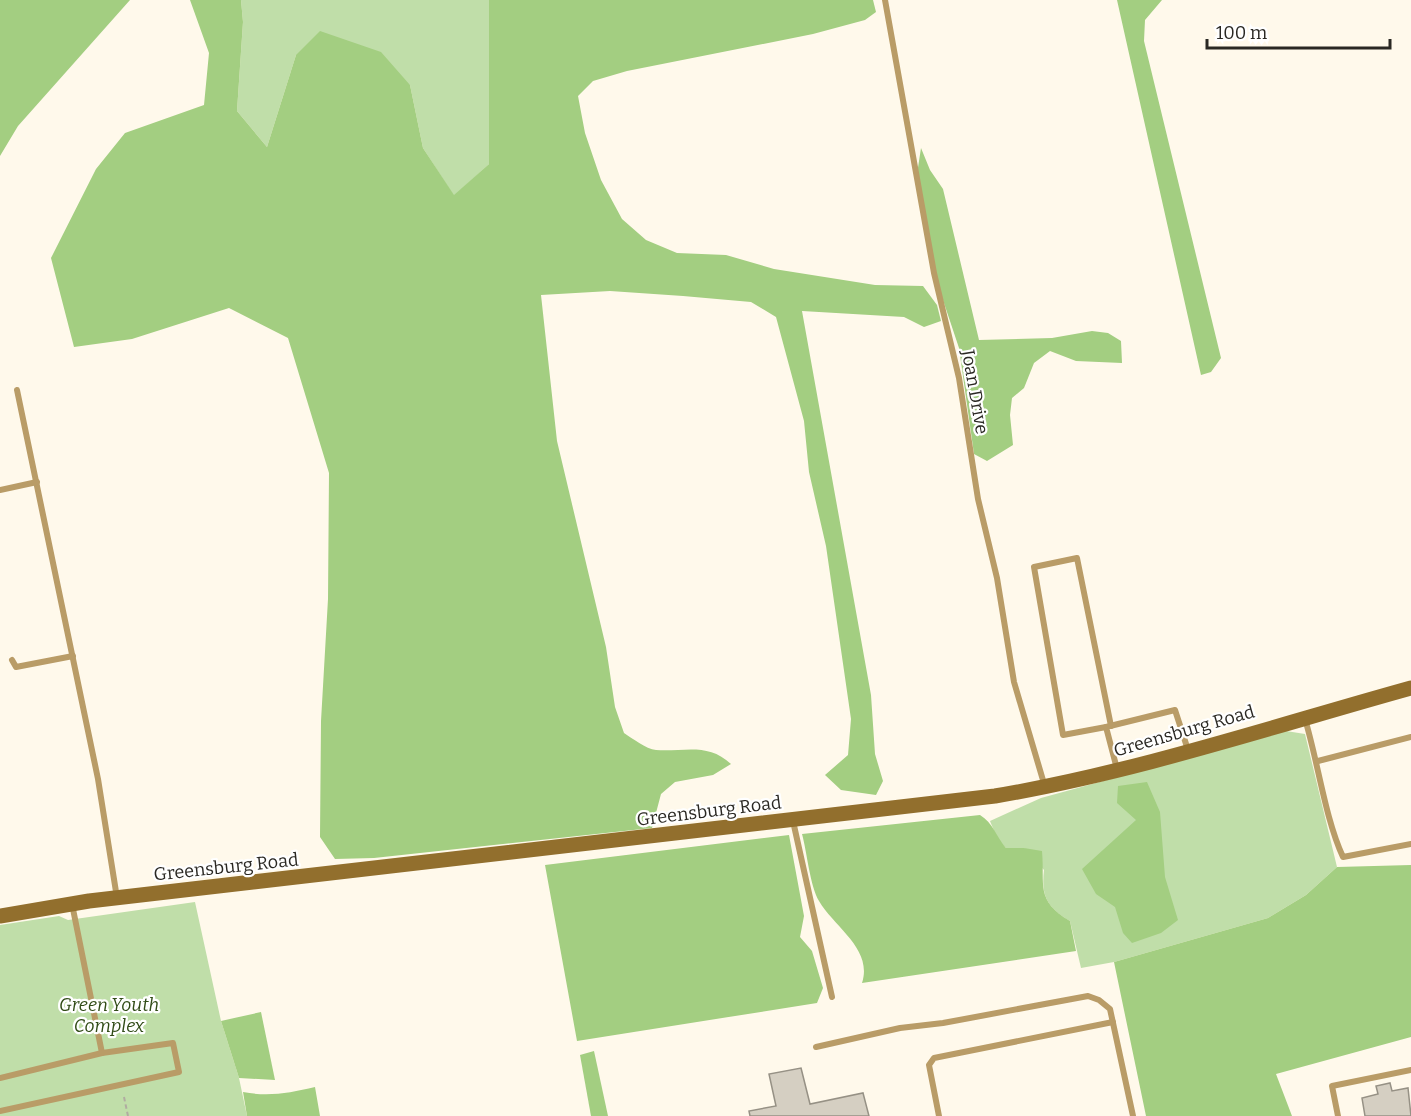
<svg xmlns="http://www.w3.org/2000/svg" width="1411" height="1116" viewBox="0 0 1411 1116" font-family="Bitter,serif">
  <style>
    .green { fill: #c0dea9 }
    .forest { fill: #a3ce81 }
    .building { fill: #d5cfc2; stroke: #969185; stroke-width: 1.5 }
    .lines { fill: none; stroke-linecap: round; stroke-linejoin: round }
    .path { stroke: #b0aca1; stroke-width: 2; stroke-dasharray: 4.5 3; stroke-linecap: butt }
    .lane { stroke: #b99c67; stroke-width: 6 }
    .secondary { stroke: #926f2d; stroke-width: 15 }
    .labels { text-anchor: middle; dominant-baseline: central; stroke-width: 4.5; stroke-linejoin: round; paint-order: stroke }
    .street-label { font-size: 18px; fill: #2a2823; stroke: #fff }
    .park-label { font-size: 18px; font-style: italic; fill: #304b16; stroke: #fff }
  </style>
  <rect width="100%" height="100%" fill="#fff9eb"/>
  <g class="green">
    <path d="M241 0H489V164L454 196 423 148 410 85 296 55 267 147 237 111 243 22Z"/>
    <path d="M1286 731 1305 734 1337 867 1306 895 1268 918 1114 962 1081 968 1070 921C1047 907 1041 896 1044 870L1024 848H1006L997 838 990 821 1041 798Z"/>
    <path d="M195 902 221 1021 239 1078 247 1116H0V925L59 916 68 920Z"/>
  </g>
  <g class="forest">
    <path d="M0 0H130L18 126 0 156Z"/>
    <path d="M190 0H241L243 22 237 111 267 147 296 55 320 31 381 52 410 85 423 148 454 195 489 164V0H873L876 12 865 20 813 34 627 71 593 81 578 96 585 133 601 180 622 219 646 240 677 253 726 255 774 269 875 285 923 286 937 305 941 321 924 327 904 317 802 311 871 695 875 754 883 781 876 795 841 790 825 775 848 755 851 719 826 546 809 472 804 421 776 317 751 302 683 296 610 291 541 295 557 441 606 647 615 707 624 733C632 738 646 749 656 750 684 752 708 742 731 764L713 775 675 782 661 794 652 828 374 858 335 859 320 837 321 721 328 599 329 473 288 338 229 308 132 339 74 347 51 258 96 169 125 133 204 105 209 53Z"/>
    <path d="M1117 0H1162L1145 20 1144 41 1221 358 1211 372 1201 375Z"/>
    <path d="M921 148 930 170 943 189 979 340 1052 338 1092 331 1108 333 1121 341 1122 363 1076 361 1050 351 1034 363 1024 388 1012 398 1010 415 1013 445 987 461 974 454 959 348 934 273 917 174Z"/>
    <path d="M1147 782 1160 812 1165 877 1178 920 1161 933 1132 943 1123 933 1115 907 1096 894 1082 869 1136 820 1117 803 1118 786Z"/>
    <path d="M980 815C993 823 996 836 1006 848H1024L1042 851C1045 886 1035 900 1070 921L1076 951 862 983C873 949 835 928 819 901 810 886 807 852 802 834Z"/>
    <path d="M789 835 804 916 800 937 812 951 823 988 817 1003 577 1041 545 865Z"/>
    <path d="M1411 865V1037L1276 1074 1292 1116H1146L1114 962 1268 918 1306 895 1337 867Z"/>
    <path d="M261 1012 275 1080 239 1078 221 1021Z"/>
    <path d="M594 1051 608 1116H591L580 1055Z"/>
    <path d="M315 1087 320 1116H247L243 1092C268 1097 290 1093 315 1087Z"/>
  </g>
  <g class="building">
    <path d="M801 1068 810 1104 863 1093 869 1116H750L749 1111 776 1106 769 1074Z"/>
    <path d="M1390 1083 1392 1091 1408 1088 1411 1116H1365L1362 1098 1378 1094 1376 1086Z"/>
  </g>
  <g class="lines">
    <path class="path" d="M124 1097 128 1116"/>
    <g class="lane">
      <path d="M885 0 934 273 959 378 978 499 997 578 1014 682 1045 787"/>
      <path d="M17 390 98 779 117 898"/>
      <path d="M0 490 37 482"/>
      <path d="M12 660 16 667 73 656"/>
      <path d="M1305 719C1318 762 1325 818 1343 857L1411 844"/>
      <path d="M1106 727 1063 735 1034 567 1077 558 1111 726"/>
      <path d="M1318 761 1411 737"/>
      <path d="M1117 769 1106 727 1175 710 1188 750"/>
      <path d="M793 821 832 997"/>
      <path d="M72 904 102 1053"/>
      <path d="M816 1047 900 1028 943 1023 1088 996 1099 1000 1110 1009 1133 1116"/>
      <path d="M0 1078 102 1053 173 1043 179 1072 0 1111"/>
      <path d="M939 1116 929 1065 934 1058 1113 1022"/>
      <path d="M1338 1116 1332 1086 1411 1070"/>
    </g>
    <path class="secondary" d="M0 916 89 901 995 796C1136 772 1274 726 1411 688"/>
  </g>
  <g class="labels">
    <g class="street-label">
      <text transform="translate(975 392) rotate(80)">Joan Drive</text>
      <text transform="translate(1184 731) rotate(-16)">Greensburg Road</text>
      <text transform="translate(709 811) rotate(-7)">Greensburg Road</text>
      <text transform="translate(226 867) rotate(-6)">Greensburg Road</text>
    </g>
    <g class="park-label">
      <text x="109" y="1005">Green Youth<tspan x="109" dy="21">Complex</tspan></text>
    </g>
  </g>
  <path d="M1207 39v9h183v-9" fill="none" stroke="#2a2823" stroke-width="3"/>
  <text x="1216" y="39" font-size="18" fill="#2a2823" stroke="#ffffff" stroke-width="4.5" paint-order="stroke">100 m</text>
</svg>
